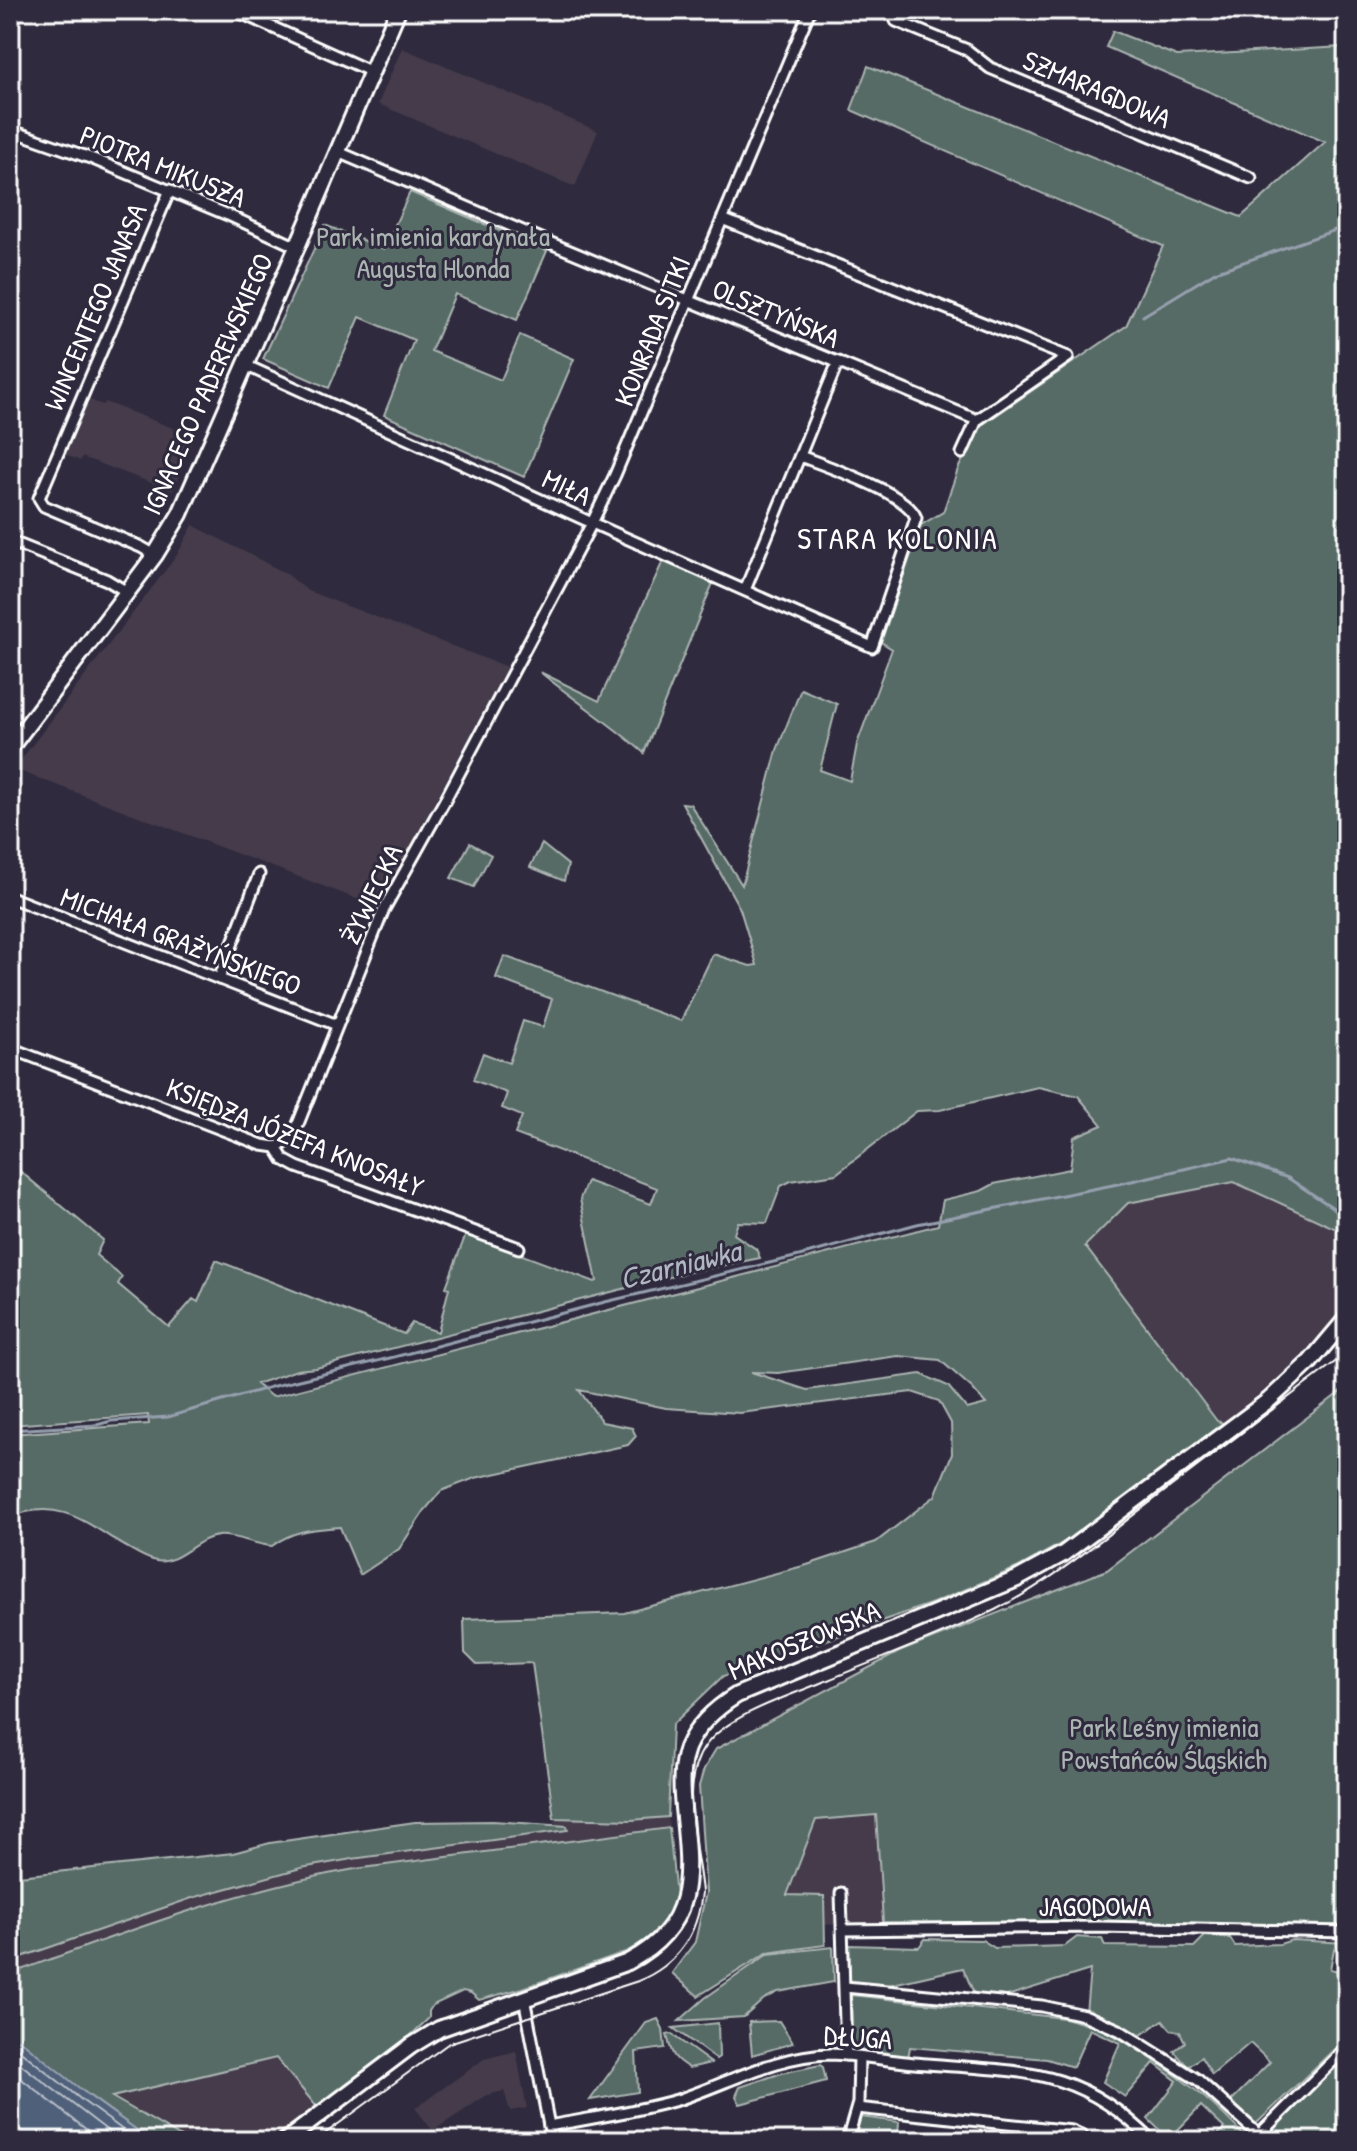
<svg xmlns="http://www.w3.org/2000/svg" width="1357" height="2151" viewBox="0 0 1357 2151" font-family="'Patrick Hand',sans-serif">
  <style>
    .built { fill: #443b4b }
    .green { fill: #576b66; stroke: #abb5b2; stroke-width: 2; fill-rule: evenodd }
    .water { fill: #50607a; stroke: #96a0af; stroke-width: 2 }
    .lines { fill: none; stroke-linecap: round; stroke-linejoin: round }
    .shore { stroke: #b9bfca; stroke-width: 2 }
    .stream { stroke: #96a0af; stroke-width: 3 }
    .minor-casing { stroke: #fff; stroke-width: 15 }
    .secondary-casing { stroke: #fff; stroke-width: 20 }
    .minor { stroke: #2f2a3d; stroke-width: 9 }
    .secondary { stroke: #2f2a3d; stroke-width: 14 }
    .tram { stroke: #fff; stroke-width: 2 }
    .labels { text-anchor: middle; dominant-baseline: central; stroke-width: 6; stroke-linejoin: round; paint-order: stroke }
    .street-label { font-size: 28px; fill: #fff; stroke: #2f2a3d }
    .park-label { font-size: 28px; fill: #abb5b2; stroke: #2f2a3d }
    .neighbourhood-label { font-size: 30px; letter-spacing: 2px; fill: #fff; stroke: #2f2a3d }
    .water-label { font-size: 30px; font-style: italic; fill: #b0b7c3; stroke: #2f2a3d }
  </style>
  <rect width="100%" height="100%" fill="#2f2a3d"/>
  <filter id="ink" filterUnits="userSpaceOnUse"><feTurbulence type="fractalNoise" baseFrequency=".0125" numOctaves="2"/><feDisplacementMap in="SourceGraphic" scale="16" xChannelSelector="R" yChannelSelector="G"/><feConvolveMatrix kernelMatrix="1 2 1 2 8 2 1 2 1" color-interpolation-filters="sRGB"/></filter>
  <g filter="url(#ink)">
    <g class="built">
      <path d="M402 48 598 131 575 187 378 104Z"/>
      <path d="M87 399 103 405 105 402 194 436 173 491 82 457 80 461 64 454Z"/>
      <path d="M193 525 287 574 308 591 507 667 378 907 14 769 177 555Z"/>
      <path d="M1234 1182 1347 1234V1302L1311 1347 1274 1382 1223 1423 1217 1421 1084 1246 1128 1203Z"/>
      <path d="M877 1815 883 1922 824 1925 823 1896 786 1895 816 1819Z"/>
      <path d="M668 1817 669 1828 355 1869 304 1878 252 1891 10 1974V1961L192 1898 301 1868 567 1826 555 1825 554 1818 631 1820Z"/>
      <path d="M516 2051 527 2108 510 2111 504 2091 487 2095 433 2131 415 2108 484 2059Z"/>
      <path d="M276 2058 317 2107 271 2141H188L111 2097Z"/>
    </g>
    <g class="green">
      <path d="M1113 31 1177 56 1344 47 1347 39V1234L1234 1182 1128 1203 1085 1246 1217 1421 1223 1423 1068 1540 1019 1567 933 1603 723 1676 672 1725 668 1817 631 1820 554 1818 532 1663 477 1665 465 1653 464 1619 624 1613 807 1565 876 1542 935 1496 952 1454 951 1423 939 1401 912 1392 740 1413 666 1408 579 1390 602 1422 632 1428 636 1436 628 1445 475 1478 441 1491 425 1510 399 1549 360 1575 340 1527C314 1529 293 1530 272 1546 255 1545 233 1534 218 1536 196 1538 179 1565 156 1561 144 1558 134 1551 123 1545 84 1521 58 1498 10 1517V1434L149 1424 148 1415 10 1425V1163L103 1240 96 1255 122 1277 118 1284 169 1327 193 1299 198 1302 216 1260 404 1334 412 1323 438 1332 449 1288 446 1287 466 1234 595 1282 597 1281 580 1199 587 1181 651 1204 657 1188 515 1134 522 1116 502 1108 507 1093 473 1080 483 1053 509 1063 523 1021 543 1027 552 999 496 978 504 956 681 1021 713 954 750 966 757 965 740 909 682 803 690 804 742 885 777 750 801 689 837 704 820 770 850 781 857 744 892 649 881 642 921 525 943 512 958 469 979 427 1126 326 1163 246 851 110 868 66 1241 217 1325 142 1106 47ZM1038 1087 1078 1096 1102 1125 1074 1137 1070 1169 994 1184 981 1191 943 1200 938 1225 272 1397 256 1384 297 1370 316 1368 685 1273 760 1258 756 1249 734 1234 738 1222 767 1223 781 1186 791 1181 836 1174 917 1111 940 1110ZM898 1356 940 1360 972 1388 986 1404 967 1409 948 1386 921 1374 807 1390 751 1372 778 1373Z"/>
      <path d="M410 192 547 251 517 320 455 294 431 351 501 380 520 335 574 359 524 477 384 415 414 340 360 317 329 388 263 359 325 225 384 249Z"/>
      <path d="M663 561 713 583 644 753C611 724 574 700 540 672L599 701Z"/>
      <path d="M470 843 491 855 474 887 451 878Z"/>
      <path d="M542 844 568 865 564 881 530 867Z"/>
      <path d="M1347 1387V1928L883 1922 876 1815 816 1820 787 1895 824 1896 825 1945 767 1953 698 1996 672 1973 695 1942 706 1893 699 1786 704 1769 716 1749 899 1652 1107 1570Z"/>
      <path d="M493 1821 567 1826 568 1830 352 1859 301 1868 192 1898 10 1961V1877L233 1853 270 1843 415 1822Z"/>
      <path d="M669 1828 676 1896 666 1921 656 1933 628 1951 523 1988 479 2000 471 1993 463 1991 433 2005 429 2011V2018L411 2035 317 2107 276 2058 112 2097 188 2141H152L10 2038V1974C123 1933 237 1889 355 1869Z"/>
      <path d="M1205 1936 1230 1938 1235 1946 1280 1944 1292 1940 1347 1943V1951L1334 1949 1330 1969 1347 1973V2037L1256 2124 1231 2101 1270 2062 1250 2043 1212 2075 1201 2057 1188 2067 1174 2051 1185 2042 1180 2032 1171 2030 1163 2020 1135 2039 1086 2012 1090 1970 994 2000 976 1998 963 1968 871 1989 850 1984 849 1945 919 1947 925 1939 982 1940 995 1948 1065 1946 1077 1937 1102 1939 1105 1946 1194 1947Z"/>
      <path d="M833 1947 834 1982 778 1992 764 1999 744 2017 679 2021 705 1998 768 1954Z"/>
      <path d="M851 1995 1064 2018C1078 2022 1093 2025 1106 2031 1121 2038 1135 2048 1149 2057 1185 2080 1217 2105 1245 2137L1241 2141H1212L1224 2128 1201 2106 1169 2139 1148 2119 1177 2081 1154 2063 1125 2097 1103 2082 1120 2043 1090 2029 1073 2067 1047 2059 910 2047 908 2058 852 2050Z"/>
      <path d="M658 2019 663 2029 665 2048 636 2052 638 2092 590 2100 646 2023Z"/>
      <path d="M779 2021 793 2043 752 2055 749 2022Z"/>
      <path d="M718 2023 719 2057 716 2059 673 2028Z"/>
      <path d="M671 2034 711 2063 689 2068C672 2058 672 2054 667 2035Z"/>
      <path d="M1347 2053V2141H1260Z"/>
      <path d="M820 2065 823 2067 826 2081 740 2104 736 2096 740 2087 782 2073Z"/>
      <path d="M861 2117 899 2122 898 2136 871 2135 870 2141H854Z"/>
    </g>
    <path class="water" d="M10 2038 20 2040 88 2095 152 2141H10Z"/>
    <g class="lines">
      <g class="shore">
        <path d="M10 2046 17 2048 83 2101 138 2141"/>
        <path d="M10 2056 121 2141"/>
        <path d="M10 2070 101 2141"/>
      </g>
      <g class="stream">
        <path d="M1143 316 1215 272 1347 226"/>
        <path d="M10 1430 97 1425 111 1421 168 1417 274 1386 394 1357 605 1302 799 1256 917 1224 1123 1183 1232 1158 1288 1178 1347 1217"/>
      </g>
      <g class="minor-casing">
        <g id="minor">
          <path d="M234 10 372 72"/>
          <path d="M896 10 894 15 896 21 967 50 990 68 1251 178"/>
          <path d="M10 130 93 159 228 215 297 247"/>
          <path d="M338 152 553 244 977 420"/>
          <path d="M722 219 1068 357 977 420 962 453"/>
          <path d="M245 365 592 523 872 647 916 518C908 493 826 466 800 456"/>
          <path d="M10 541 107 580 127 592"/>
          <path d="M155 555 141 547 44 506 39 498 170 190"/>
          <path d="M745 590 838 362"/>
          <path d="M10 897 337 1025"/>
          <path d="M219 979 259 874"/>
          <path d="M10 1048 262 1145 276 1147 284 1160 297 1167 519 1248"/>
          <path d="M276 1147 287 1142 294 1134 384 909 445 800 592 523 615 475 810 10"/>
          <path d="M841 1893 846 2055"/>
          <path d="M843 1930 1100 1927 1347 1932"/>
          <path d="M845 1987 1042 2006 1084 2015 1119 2030 1198 2080 1259 2135"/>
          <path d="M524 1998 552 2141"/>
          <path d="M857 2108 1072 2131 1081 2135 1087 2141"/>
          <path d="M549 2126C591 2118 635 2112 677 2100 727 2084 776 2055 830 2054 862 2055 895 2062 927 2064 1024 2072 1079 2067 1152 2141"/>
          <path d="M847 2141 858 2103 859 2057"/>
          <path d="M1253 2141 1347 2047"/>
        </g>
      </g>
      <g class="secondary-casing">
        <g id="secondary">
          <path d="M10 748 155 555 180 514 297 247 398 10"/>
          <path d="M285 2141 411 2046 439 2029 628 1962C697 1925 690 1876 683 1808 681 1788 680 1767 687 1748 697 1724 716 1708 737 1695L1017 1579 1063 1554 1269 1400 1310 1362 1347 1318"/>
        </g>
      </g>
      <use href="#minor" class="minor"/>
      <use href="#secondary" class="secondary"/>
      <path class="tram" d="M315 2141 449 2043 638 1981C677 1965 698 1934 702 1892 698 1847 677 1784 706 1745 729 1714 792 1695 828 1680 883 1657 941 1636 995 1610 1049 1583 1097 1543 1144 1507 1212 1456 1279 1404 1347 1353"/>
    </g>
  </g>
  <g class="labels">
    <g class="street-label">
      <text transform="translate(1097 89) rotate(23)">SZMARAGDOWA</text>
      <text transform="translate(163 166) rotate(22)">PIOTRA MIKUSZA</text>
      <text transform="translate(95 307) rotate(-67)">WINCENTEGO JANASA</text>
      <text transform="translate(776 313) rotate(23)">OLSZTYŃSKA</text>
      <text transform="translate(652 331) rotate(-68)">KONRADA SITKI</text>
      <text transform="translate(207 384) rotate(-66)">IGNACEGO PADEREWSKIEGO</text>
      <text transform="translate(567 487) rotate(25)">MIŁA</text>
      <text transform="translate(371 894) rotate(-64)">ŻYWIECKA</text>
      <text transform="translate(181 941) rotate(21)">MICHAŁA GRAŻYŃSKIEGO</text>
      <text transform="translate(295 1137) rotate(22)">KSIĘDZA JÓZEFA KNOSAŁY</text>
      <text transform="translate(804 1640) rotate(-23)">MAKOSZOWSKA</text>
      <text x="1095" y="1906">JAGODOWA</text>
      <text transform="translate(858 2037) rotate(4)">DŁUGA</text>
    </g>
    <g class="park-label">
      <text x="433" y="236">Park imienia kardynała<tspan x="433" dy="32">Augusta Hlonda</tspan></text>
      <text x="1164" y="1727">Park Leśny imienia<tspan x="1164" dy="32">Powstańców Śląskich</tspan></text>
    </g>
    <g class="neighbourhood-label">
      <text x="898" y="538">STARA KOLONIA</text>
    </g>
    <g class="water-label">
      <text transform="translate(680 1264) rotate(-14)">Czarniawka</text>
    </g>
  </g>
  <rect width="1357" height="2151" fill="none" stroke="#2f2a3d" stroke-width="40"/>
  <rect x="20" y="20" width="1317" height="2111" fill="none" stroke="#fff" stroke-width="3" filter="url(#ink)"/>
</svg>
